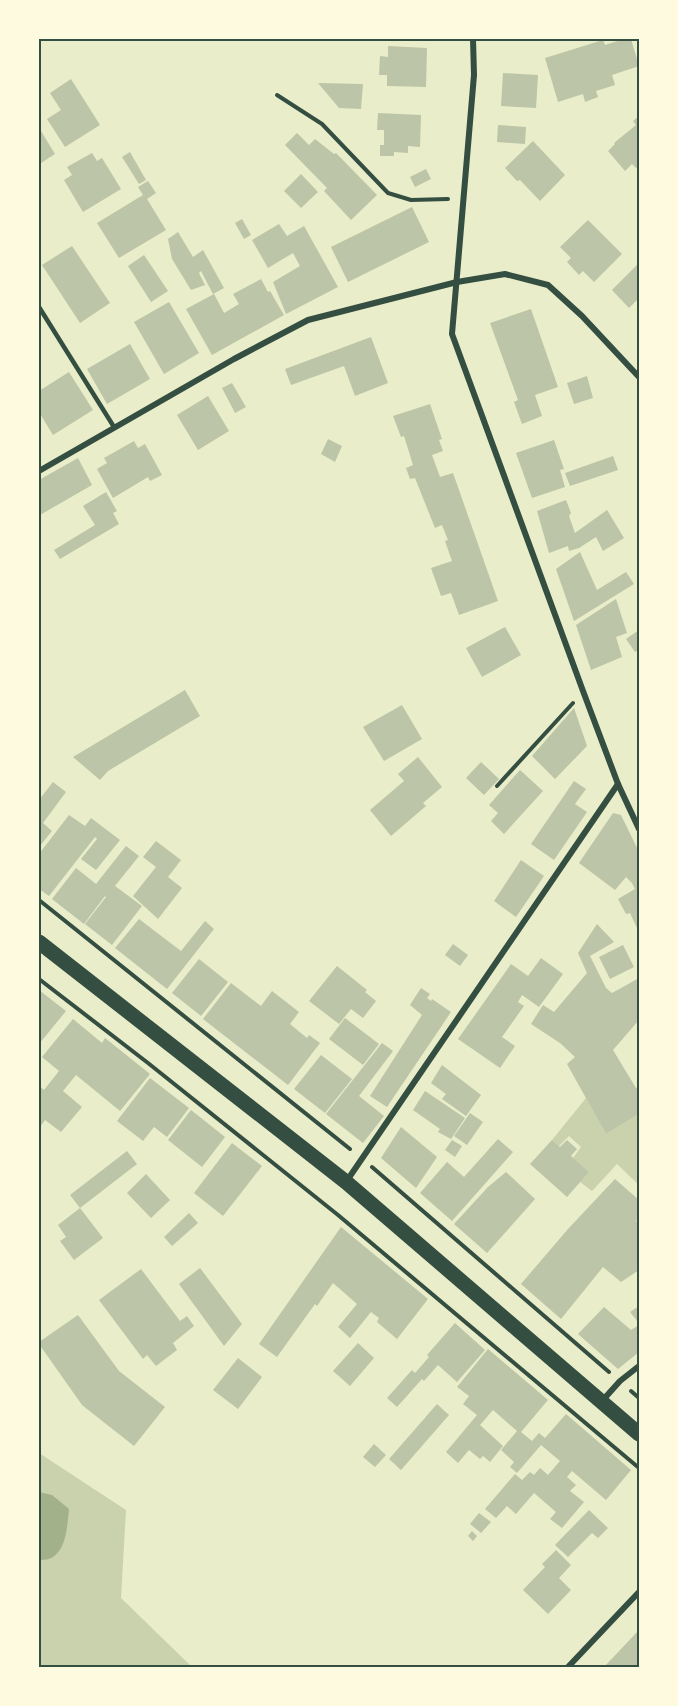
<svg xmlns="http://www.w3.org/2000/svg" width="678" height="1706" viewBox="0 0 678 1706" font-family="Literata,serif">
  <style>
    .green { fill: #cad2ad }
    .water { fill: #a3b18a }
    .building { fill: #bcc5a7 }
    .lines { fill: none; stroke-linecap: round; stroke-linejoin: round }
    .path { stroke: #344e41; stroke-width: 4 }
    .service { stroke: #344e41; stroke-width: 4.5 }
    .minor { stroke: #344e41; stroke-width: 6 }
    .primary { stroke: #344e41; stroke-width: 15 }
    .neatline { fill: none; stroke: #344e41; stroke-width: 2 }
  </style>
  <rect width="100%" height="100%" fill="#e9edc9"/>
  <g class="green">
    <path d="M586 1098 606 1134 639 1114V1185L617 1164 592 1191 580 1182 589 1172 573 1158 581 1147 569 1136 559 1146 552 1140Z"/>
    <path d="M39 1453 126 1510 121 1598 192 1667H39Z"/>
  </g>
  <path class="water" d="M39 1492 52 1495 69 1509C67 1529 66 1562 39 1560Z"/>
  <g class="building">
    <path d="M624 39H631L639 66 612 75 615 85 596 91 598 97 585 102 583 94 558 102 545 58 603 40 605 45Z"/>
    <path d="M388 46 427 48 426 87 387 86V75H379L380 56 388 57Z"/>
    <path d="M503 73 538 75 536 108 501 106Z"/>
    <path d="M71 79 100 125 65 147 47 119 61 110 50 93Z"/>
    <path d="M318 83 363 84 361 109 339 108Z"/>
    <path d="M378 113 421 115 420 147 408 146V153L394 152V156H380V145H384V130H377Z"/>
    <path d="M639 116V166L636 168 632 164 625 171 608 151 615 144 614 143 636 125 633 121Z"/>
    <path d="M498 125 526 127 525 144 497 142Z"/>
    <path d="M41 131 55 154 41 163 39 160V133Z"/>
    <path d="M297 133 309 145 315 139 334 154 336 153 377 195 351 220 324 191 327 188 285 145Z"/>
    <path d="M533 141 565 175 540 201 520 180 517 181 505 168Z"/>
    <path d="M130 152 146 180 139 184 122 157Z"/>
    <path d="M92 153 97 161 102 158 121 189 83 212 64 180 72 175 67 167Z"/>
    <path d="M426 169 431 179 415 187 410 177Z"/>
    <path d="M301 174 318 192 301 208 284 191Z"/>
    <path d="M148 181 156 193 147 199 166 230 119 258 97 223 143 195 138 187Z"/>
    <path d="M412 207 429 242 348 282 331 247Z"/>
    <path d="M242 219 251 235 244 239 235 223Z"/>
    <path d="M588 220 622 254 594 282 583 271 579 275 567 262 571 258 560 247Z"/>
    <path d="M279 224 287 236 304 226 338 287 286 314 273 282 300 266 293 253 268 268 252 240Z"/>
    <path d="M178 232 193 257 203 250 224 288 213 294 201 271 199 273 205 285 191 290 172 259 168 239Z"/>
    <path d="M72 246 110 303 80 323 42 265Z"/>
    <path d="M144 255 168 291 151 302 128 266Z"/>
    <path d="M639 263V298L629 308 612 290Z"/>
    <path d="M261 279 268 292 270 291 284 315 212 355 186 309 214 294 224 313 239 304 233 294Z"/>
    <path d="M169 302 199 353 164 374 134 322Z"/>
    <path d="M531 309 558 387 535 395 542 416 522 424 514 402 518 400 490 323Z"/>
    <path d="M371 337 388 383 355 396 344 366 291 385 285 369Z"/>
    <path d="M130 344 150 379 107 404 87 369Z"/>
    <path d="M69 372 93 410 53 435 39 412V391Z"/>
    <path d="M587 376 593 398 574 404 567 383Z"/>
    <path d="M232 383 246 407 235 413 222 388Z"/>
    <path d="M208 396 229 431 198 450 177 415Z"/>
    <path d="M430 404 442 439 439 440 443 451 432 455 440 477 453 473 498 601 459 615 451 593 441 596 431 568 452 561 445 541 448 540 442 525 435 528 415 478 410 479 406 468 413 465 404 436 401 437 393 416Z"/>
    <path d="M328 439 342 446 335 462 321 454Z"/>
    <path d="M554 440 564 469 560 470 565 487 532 498 516 453Z"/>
    <path d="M134 441 138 448 145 444 162 475 150 481 148 477 113 498 97 469 107 463 104 458Z"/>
    <path d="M613 456 618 470 570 486 565 473Z"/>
    <path d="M78 458 92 485 40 515 39 480Z"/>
    <path d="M106 492 117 511 113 513 119 524 60 559 54 550 95 525 83 506Z"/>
    <path d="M566 500 571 513 569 516 575 533 607 510 624 538 603 551 596 537 579 548 569 551 568 546 549 553 537 511Z"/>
    <path d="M580 552 597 590 626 572 634 584 574 621 556 569Z"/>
    <path d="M616 599 627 633 616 637 622 657 591 670 576 625Z"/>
    <path d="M505 627 521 655 482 677 466 648Z"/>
    <path d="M639 630V650L635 652 626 639Z"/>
    <path d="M185 690 200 716 108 771 100 780 73 757Z"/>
    <path d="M402 705 422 739 384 761 363 727Z"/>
    <path d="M574 708 587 746 555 779 532 756Z"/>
    <path d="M418 757 442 787 423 803 426 806 391 836 370 810 404 781 398 774Z"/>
    <path d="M481 762 499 779 484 795 466 778Z"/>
    <path d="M520 770 543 791 504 834 491 821 498 813 489 805Z"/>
    <path d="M574 781 586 789 575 804 587 812 554 860 531 844Z"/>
    <path d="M53 782 66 792 43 823 52 831 39 847V800Z"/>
    <path d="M613 813 621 815 639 852V927L637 928 630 913 626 914 618 899 635 889 632 883 626 877 615 890 579 863Z"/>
    <path d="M69 815 85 826 91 818 120 840 96 870 81 859 97 839 95 837 49 896 39 889V854Z"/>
    <path d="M156 841 181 860 168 877 182 888 158 919 133 896 156 867 143 857Z"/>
    <path d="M126 846 139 856 115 886 142 906 112 945 85 924 106 897 105 896 84 924 52 899 76 868 96 884Z"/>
    <path d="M521 860 544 876 516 917 494 901Z"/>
    <path d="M139 919 181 951 205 921 214 929 167 989 115 948Z"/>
    <path d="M597 924 614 942 590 956 606 988 612 993 639 978V1020L613 1050 636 1088 639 1087V1114L606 1134 567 1064 575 1057 560 1043 531 1024 543 1005 554 1012 587 973 578 953Z"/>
    <path d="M453 944 468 955 460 966 445 955Z"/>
    <path d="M623 945 634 967 610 979 599 957Z"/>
    <path d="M541 958 563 974 539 1007 522 995 518 1002 524 1006 502 1037 515 1046 500 1068 458 1039 511 964 528 976Z"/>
    <path d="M199 959 228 982 201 1016 172 993Z"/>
    <path d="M337 966 367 990 365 992 376 1001 363 1018 351 1009 339 1024 309 1001Z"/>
    <path d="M231 983 261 1006 272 991 299 1012 290 1024 307 1038 309 1035 320 1043 288 1085 203 1019Z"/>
    <path d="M421 988 430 994 427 998 431 1001 432 999 451 1012 387 1107 370 1096 422 1015 410 1005Z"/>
    <path d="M39 990 66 1011 39 1044Z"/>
    <path d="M345 1018 379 1044 363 1065 329 1039Z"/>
    <path d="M73 1019 102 1043 105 1038 150 1074 120 1111 76 1075 63 1091 82 1107 61 1132 45 1120 39 1128V1086L44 1090 59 1071 42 1057Z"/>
    <path d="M382 1043 393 1051 359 1096 384 1116 363 1143 326 1114Z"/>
    <path d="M321 1055 352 1079 325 1113 294 1089Z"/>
    <path d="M442 1065 481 1095 466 1116 442 1099 446 1094 431 1083Z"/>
    <path d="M150 1078 189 1108 167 1137 154 1127 143 1141 117 1121Z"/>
    <path d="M425 1091 465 1118 451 1139 438 1132 440 1129 413 1110Z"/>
    <path d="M191 1110 225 1137 202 1167 168 1140Z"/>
    <path d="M470 1113 483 1122 467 1145 454 1136Z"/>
    <path d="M401 1127 437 1157 416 1188 381 1158Z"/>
    <path d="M498 1139 513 1152 452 1221 420 1193 447 1162 464 1177Z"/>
    <path d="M452 1140 462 1146 455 1157 445 1150Z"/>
    <path d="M552 1140 560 1147 567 1140 577 1149 571 1156 589 1172 567 1197 530 1164Z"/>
    <path d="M232 1143 262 1166 223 1216 194 1193Z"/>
    <path d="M127 1151 137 1164 80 1208 70 1195Z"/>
    <path d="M506 1172 535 1199 487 1253 454 1224 488 1187Z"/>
    <path d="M146 1174 170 1200 151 1218 127 1193Z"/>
    <path d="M615 1179 639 1200V1217L636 1221 639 1223V1270L621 1282 603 1267 561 1319 521 1284 568 1229Z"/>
    <path d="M80 1208 103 1238 74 1260 60 1241 66 1237 58 1225Z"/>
    <path d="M189 1213 198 1223 172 1246 164 1237Z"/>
    <path d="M341 1227 428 1299 397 1339 377 1322 379 1318 371 1312 350 1338 338 1327 357 1304 333 1283 317 1306 315 1304 277 1357 259 1344Z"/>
    <path d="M200 1268 242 1324 224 1346 179 1284Z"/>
    <path d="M141 1269 180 1321 187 1316 194 1326 173 1343 177 1350 156 1366 147 1355 143 1359 99 1300Z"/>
    <path d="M639 1306V1323L630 1312Z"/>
    <path d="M604 1307 631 1330 639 1325V1352L618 1369 578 1334Z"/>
    <path d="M78 1315 119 1371 165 1407 134 1446 82 1405 39 1344V1342Z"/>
    <path d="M455 1323 485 1350 457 1382 438 1365 424 1381 422 1379 397 1407 387 1398 412 1370 415 1373 429 1357 427 1355Z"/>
    <path d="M358 1343 374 1358 350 1386 333 1371Z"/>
    <path d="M488 1349 548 1400 521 1432 532 1441 539 1433 545 1438 566 1414 631 1470 606 1500 572 1471 567 1477 576 1485 570 1491 584 1502 562 1528 550 1519 556 1512 534 1493 516 1514 507 1506 496 1518 485 1509 515 1474 522 1480 530 1472 534 1475 540 1468 548 1475 560 1461 541 1445 517 1473 510 1467 514 1462 501 1450 517 1431 493 1410 480 1425 503 1446 490 1462 483 1456 480 1459 469 1450 458 1463 446 1452 477 1415 463 1404 469 1396 457 1387Z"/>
    <path d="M238 1358 262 1377 238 1409 213 1390Z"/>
    <path d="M437 1404 449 1415 401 1470 389 1459Z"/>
    <path d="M374 1444 386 1455 375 1467 363 1457Z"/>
    <path d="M589 1510 608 1528 598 1538 592 1533 568 1557 555 1545Z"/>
    <path d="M479 1513 491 1522 481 1533 470 1524Z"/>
    <path d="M472 1531 477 1536 473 1541 468 1536Z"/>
    <path d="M556 1550 571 1565 559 1578 571 1590 548 1614 523 1590 545 1567 542 1564Z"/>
    <path d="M639 1630V1667H604Z"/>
  </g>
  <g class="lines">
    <g class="path">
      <path d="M277 95 322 124 388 193 411 200 448 199"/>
      <path d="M497 786 573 703"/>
      <path d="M39 900 350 1149"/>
      <path d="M39 979 148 1063 338 1215 639 1468"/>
      <path d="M372 1167 609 1372"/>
      <path d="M631 1391 639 1398"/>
    </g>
    <path class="service" d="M39 307 114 427"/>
    <g class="minor">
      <path d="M473 39 474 75 452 334 583 691 618 784 639 829"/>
      <path d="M39 471 234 359 308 320 457 282 505 274 548 285 582 316 639 377"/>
      <path d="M346 1182 618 784"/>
      <path d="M602 1401 620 1381 639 1366"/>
      <path d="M568 1667 639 1592"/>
    </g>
    <path class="primary" d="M39 942 346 1182 639 1434"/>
  </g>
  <rect width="678" height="1706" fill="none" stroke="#fefae0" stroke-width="81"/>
  <rect x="40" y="40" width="598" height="1626" class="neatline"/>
</svg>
